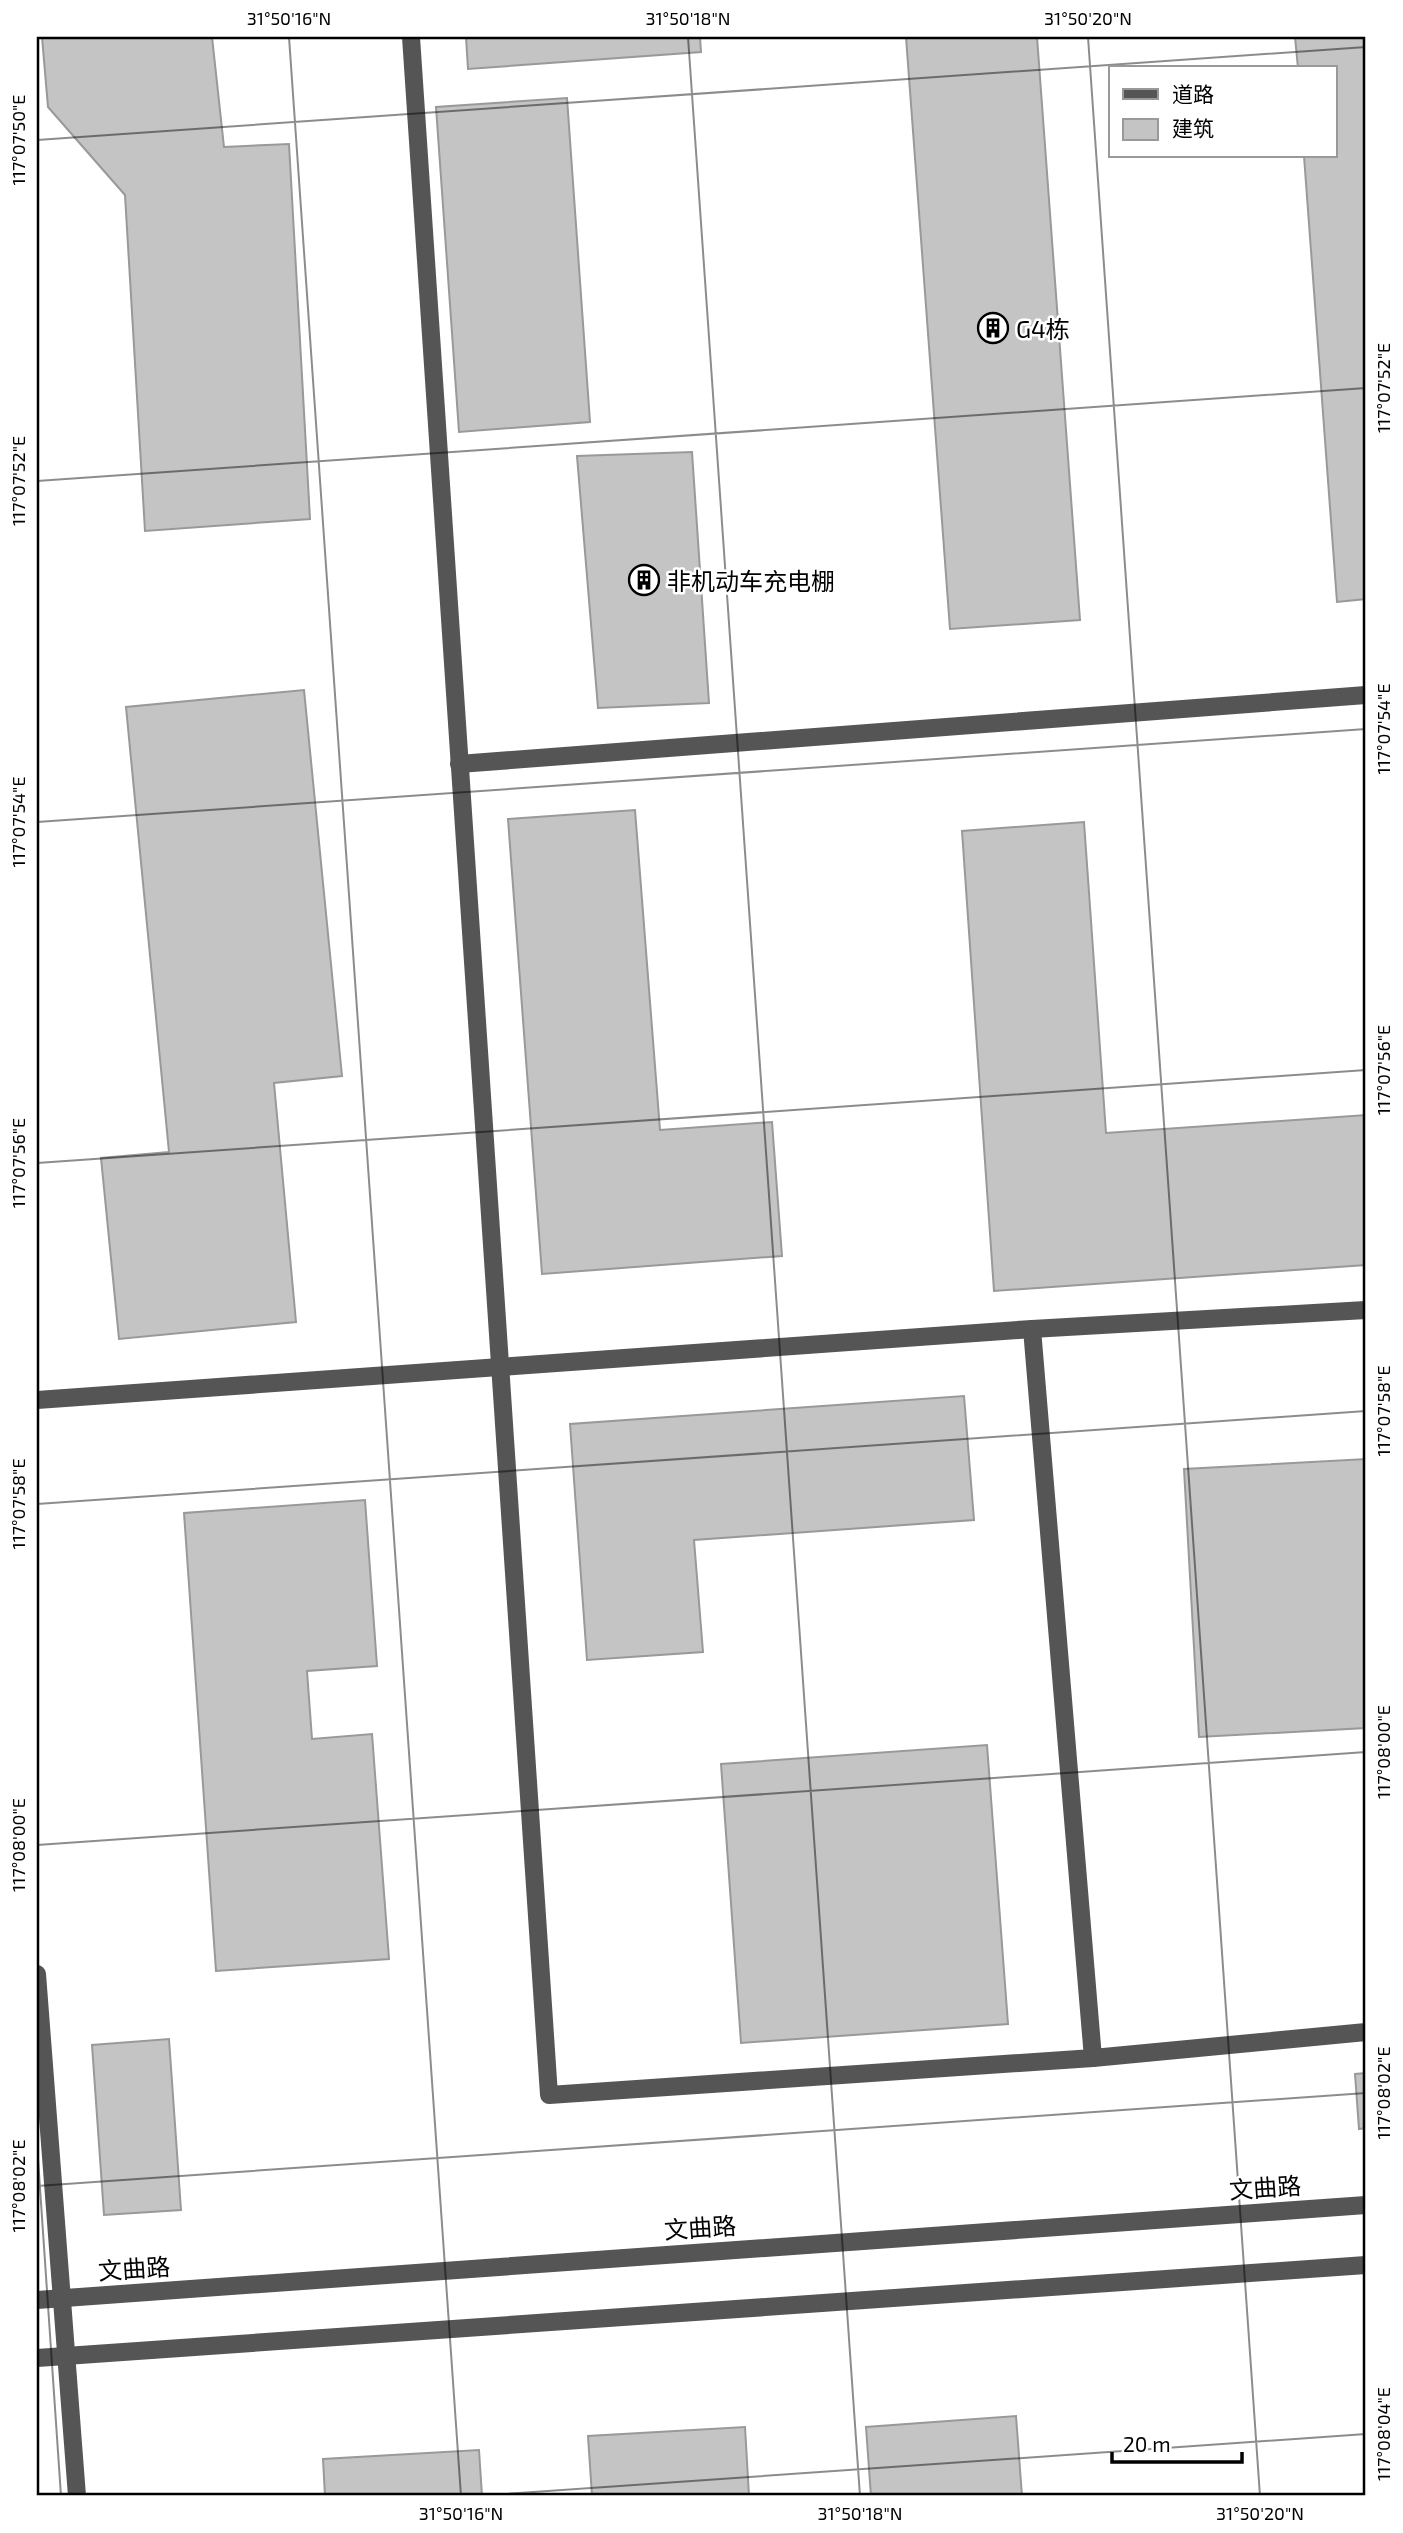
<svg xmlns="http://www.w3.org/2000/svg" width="1403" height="2533" viewBox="0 0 1403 2533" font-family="'Exo 2','Noto Sans SC',sans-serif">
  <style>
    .building { fill: #c4c4c4; stroke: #999; stroke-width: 2 }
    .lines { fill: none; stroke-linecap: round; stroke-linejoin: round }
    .minor { stroke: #555; stroke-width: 18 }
    .ticks { fill: none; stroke: #000; stroke-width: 2; stroke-opacity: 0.45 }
    .labels { text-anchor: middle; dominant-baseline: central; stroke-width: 5; stroke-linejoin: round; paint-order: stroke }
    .poi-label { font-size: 24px; fill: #000; stroke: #fff; text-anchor: start }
    .street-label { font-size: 24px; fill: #000; stroke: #fff }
    .neatline { fill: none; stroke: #000; stroke-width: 2.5 }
    .ticks-label { font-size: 18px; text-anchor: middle; fill: #000 }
  </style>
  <rect width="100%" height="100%" fill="#fff"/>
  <g class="building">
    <path d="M42 37H212L224 147 289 144 310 519 145 531 125 195 48 107Z"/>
    <path d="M466 37H700L701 52 468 69Z"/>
    <path d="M906 37H1037L1080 620 950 629Z"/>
    <path d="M1295 37H1366V599L1337 602 1304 156H1335V68H1298Z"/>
    <path d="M567 98 590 422 459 432 436 107Z"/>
    <path d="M692 452 709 703 598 708 577 456Z"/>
    <path d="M304 690 342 1076 274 1083 296 1322 119 1339 101 1158 169 1152 126 707Z"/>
    <path d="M635 810 660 1130 772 1122 782 1256 542 1274 508 819Z"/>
    <path d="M1084 822 1106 1133 1366 1115V1265L994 1291 962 831Z"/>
    <path d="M964 1396 974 1520 694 1540 703 1652 587 1660 570 1424Z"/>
    <path d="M1366 1459V1728L1199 1737 1184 1469Z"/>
    <path d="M365 1500 377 1666 307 1671 312 1739 372 1734 389 1959 216 1971 184 1513Z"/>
    <path d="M987 1745 1008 2024 741 2043 721 1764Z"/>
    <path d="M169 2039 181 2210 104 2215 92 2045Z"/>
    <path d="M1366 2073V2128L1359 2129 1355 2074Z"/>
    <path d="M1016 2416 1022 2496H871L866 2427Z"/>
    <path d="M745 2427 749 2496H592L588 2436Z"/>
    <path d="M479 2450 482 2496H325L323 2459Z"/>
  </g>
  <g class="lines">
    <g class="minor">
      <path d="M411 37 549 2095 1093 2058 1032 1329 1366 1310"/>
      <path d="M459 764 1366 695"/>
      <path d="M37 1400 1032 1329"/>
      <path d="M37 1974 77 2496"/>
      <path d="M1093 2058 1366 2032"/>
      <path d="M37 2300 1366 2205"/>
      <path d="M37 2358 1366 2265"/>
    </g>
  </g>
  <path class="ticks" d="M289 37 461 2496M688 37 860 2496M1088 37 1260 2496M37 140 1366 47M37 481 1366 388M37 822 1366 729M37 1163 1366 1070M37 1504 1366 1411M37 1845 1366 1752M37 2144 61 2496M37 2186 1366 2093M476 2496 1366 2434"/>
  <defs>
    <g id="building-ring" transform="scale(1.575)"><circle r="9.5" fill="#fff" stroke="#000" stroke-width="1.5"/><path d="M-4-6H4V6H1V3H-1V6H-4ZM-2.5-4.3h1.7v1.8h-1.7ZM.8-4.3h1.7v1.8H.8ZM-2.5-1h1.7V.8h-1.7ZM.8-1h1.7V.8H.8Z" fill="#000"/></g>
  </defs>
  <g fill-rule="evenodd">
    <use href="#building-ring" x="993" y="328"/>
    <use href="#building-ring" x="644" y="580"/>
  </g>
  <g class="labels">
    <g class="poi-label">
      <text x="1016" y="328">G4栋</text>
      <text x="667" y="580">非机动车充电棚</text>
    </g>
    <g class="street-label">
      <text transform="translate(1265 2187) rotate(-4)">文曲路</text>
      <text transform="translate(700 2227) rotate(-4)">文曲路</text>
      <text transform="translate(134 2268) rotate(-4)">文曲路</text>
    </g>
  </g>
  <rect width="1403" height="2533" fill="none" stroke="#ffffff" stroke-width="77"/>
  <rect x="1109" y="66" width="228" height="91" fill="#ffffff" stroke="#999999" stroke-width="2"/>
  <rect x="1123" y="89" width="35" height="10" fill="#555555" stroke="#999999" stroke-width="2"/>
  <text x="1172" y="102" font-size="21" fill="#000000">道路</text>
  <rect x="1123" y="119" width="35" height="21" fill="#c4c4c4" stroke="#999999" stroke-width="2"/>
  <text x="1172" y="136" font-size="21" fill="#000000">建筑</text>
  <path d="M1112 2452v10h130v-10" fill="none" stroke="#000000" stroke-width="3.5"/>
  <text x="1123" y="2452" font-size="21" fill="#000000" stroke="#ffffff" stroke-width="5" paint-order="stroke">20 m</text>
  <rect x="38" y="38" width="1326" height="2456" class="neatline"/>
  <g class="ticks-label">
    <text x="289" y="25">31°50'16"N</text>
    <text x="688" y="25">31°50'18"N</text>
    <text x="1088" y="25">31°50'20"N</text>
    <text transform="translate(19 140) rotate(-90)" y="6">117°07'50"E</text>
    <text transform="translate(1384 388) rotate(-90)" y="6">117°07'52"E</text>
    <text transform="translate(19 481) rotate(-90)" y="6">117°07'52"E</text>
    <text transform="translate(1384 729) rotate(-90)" y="6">117°07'54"E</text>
    <text transform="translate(19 822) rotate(-90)" y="6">117°07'54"E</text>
    <text transform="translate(1384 1070) rotate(-90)" y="6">117°07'56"E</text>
    <text transform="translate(19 1163) rotate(-90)" y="6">117°07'56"E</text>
    <text transform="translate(1384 1411) rotate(-90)" y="6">117°07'58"E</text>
    <text transform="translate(19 1504) rotate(-90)" y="6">117°07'58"E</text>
    <text transform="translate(1384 1752) rotate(-90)" y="6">117°08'00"E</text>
    <text transform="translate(19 1845) rotate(-90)" y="6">117°08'00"E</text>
    <text transform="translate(1384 2093) rotate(-90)" y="6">117°08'02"E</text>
    <text transform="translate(19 2186) rotate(-90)" y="6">117°08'02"E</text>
    <text transform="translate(1384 2434) rotate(-90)" y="6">117°08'04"E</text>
    <text x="461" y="2520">31°50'16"N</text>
    <text x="860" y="2520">31°50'18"N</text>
    <text x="1260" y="2520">31°50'20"N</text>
  </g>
</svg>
